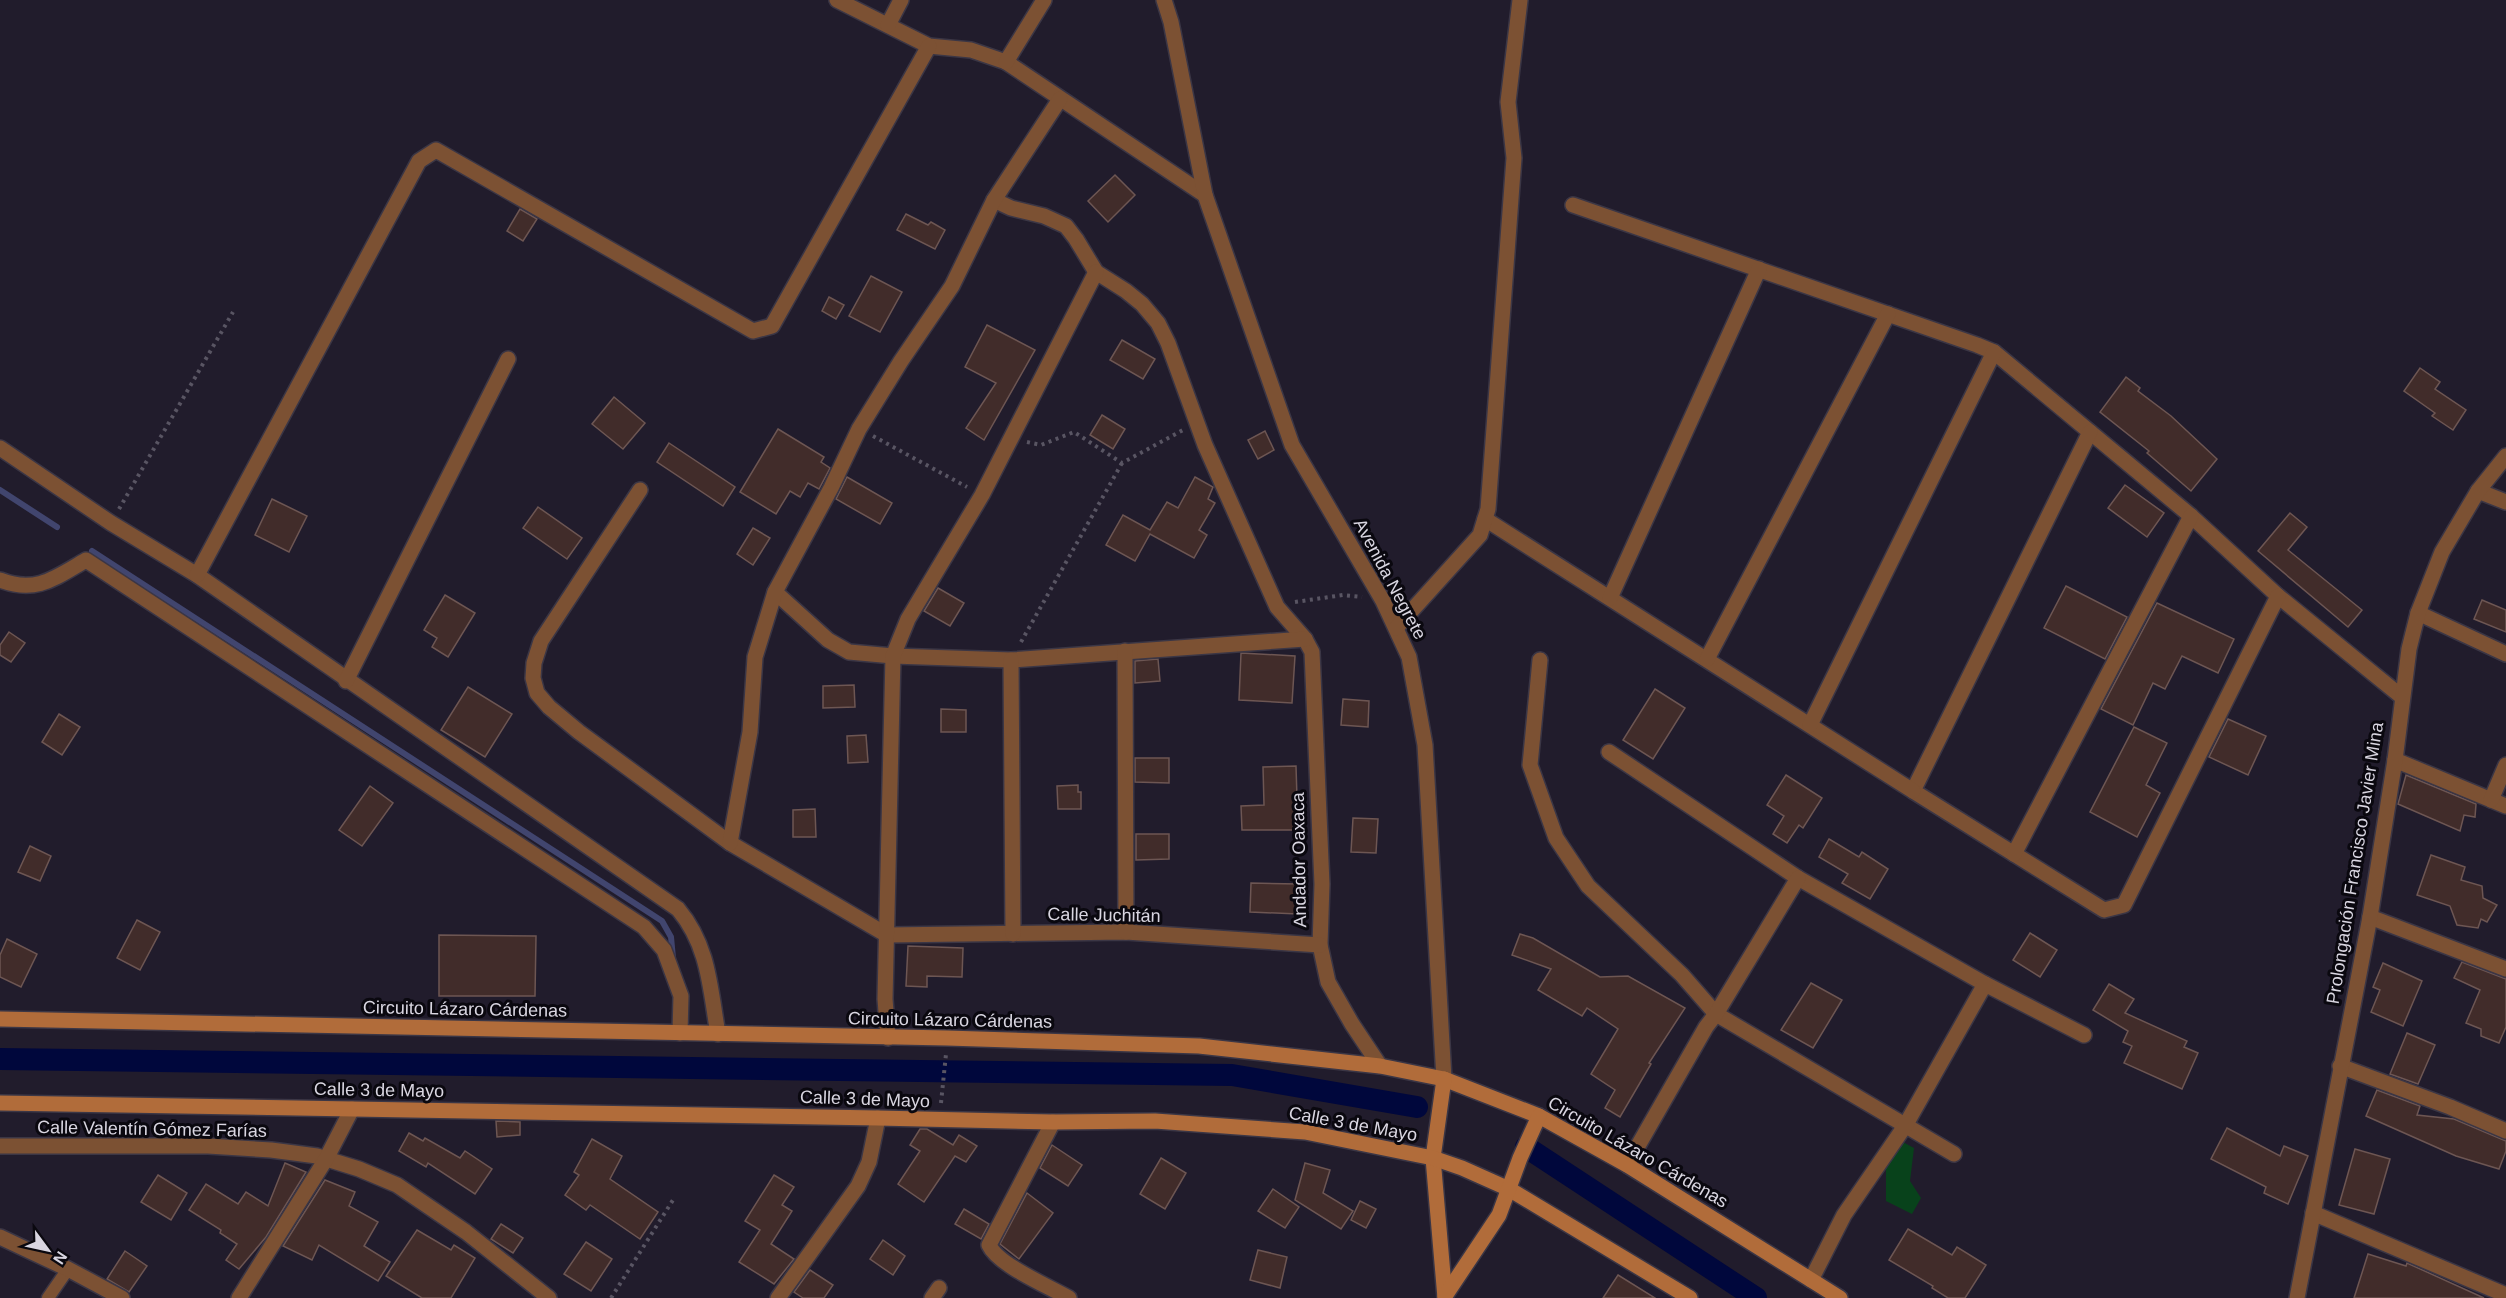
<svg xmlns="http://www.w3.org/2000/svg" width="2506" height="1298" viewBox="0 0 2506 1298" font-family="Helvetica,sans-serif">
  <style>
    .green { fill: #08421b }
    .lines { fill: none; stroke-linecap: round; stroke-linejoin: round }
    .stream { stroke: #41456e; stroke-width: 6 }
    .canal { stroke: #00073c; stroke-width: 22 }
    .building { fill: #412c2a; stroke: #6d5653; stroke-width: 1.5 }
    .lane-casing { stroke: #3b3645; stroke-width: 15 }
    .street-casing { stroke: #3b3645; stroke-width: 18 }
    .secondary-casing { stroke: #3b3645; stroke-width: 18 }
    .path { stroke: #595563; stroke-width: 4; stroke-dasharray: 3 4.5; stroke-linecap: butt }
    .lane { stroke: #7c5133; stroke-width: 12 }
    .street { stroke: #7c5133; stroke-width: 15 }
    .secondary { stroke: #b16c3a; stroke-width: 15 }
    .labels { text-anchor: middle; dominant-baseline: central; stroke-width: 6; stroke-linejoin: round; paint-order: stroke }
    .street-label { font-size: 18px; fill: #d9d6e1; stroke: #0a080f }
  </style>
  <rect width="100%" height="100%" fill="#211c2c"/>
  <path class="green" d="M1901 1141 1914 1148 1910 1181 1921 1198 1912 1214 1886 1201V1154Z"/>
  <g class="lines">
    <g class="stream">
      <path d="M0 490 57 527"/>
      <path d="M92 551 662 921 671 937 673 958"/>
    </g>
    <g class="canal">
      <path d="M0 1059 1232 1075 1417 1107"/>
      <path d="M1526 1147 1756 1298"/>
    </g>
  </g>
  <g class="building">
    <path d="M1115 175 1135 195 1108 222 1088 201Z"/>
    <path d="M520 209 537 219 523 241 507 231Z"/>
    <path d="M906 214 928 225 931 222 945 230 935 249 897 230Z"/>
    <path d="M871 276 902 292 880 332 849 316Z"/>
    <path d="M829 297 844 305 836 319 822 311Z"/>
    <path d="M987 325 1035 350 984 440 966 428 996 383 965 367Z"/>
    <path d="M1122 340 1155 359 1143 379 1110 360Z"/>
    <path d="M2420 368 2440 382 2435 389 2466 410 2453 430 2432 416 2435 413 2404 391Z"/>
    <path d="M2126 377 2140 388 2138 391 2171 416 2217 459 2191 491 2147 453 2149 451 2100 412Z"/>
    <path d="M614 397 645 423 623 449 592 424Z"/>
    <path d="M1102 415 1125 429 1113 449 1090 435Z"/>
    <path d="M778 429 824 457 821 462 830 468 819 489 808 483 800 497 790 491 776 514 740 492Z"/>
    <path d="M1265 431 1274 450 1258 459 1248 440Z"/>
    <path d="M669 443 735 487 723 506 657 462Z"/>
    <path d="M847 477 892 503 880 524 836 499Z"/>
    <path d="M1195 477 1213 487 1208 499 1215 503 1199 530 1207 535 1194 558 1150 534 1135 561 1106 545 1123 515 1150 530 1167 502 1178 508Z"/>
    <path d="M2125 485 2164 513 2147 537 2108 508Z"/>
    <path d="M272 499 307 516 289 552 255 535Z"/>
    <path d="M538 507 582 538 567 559 523 528Z"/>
    <path d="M2290 513 2307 527 2288 550 2362 610 2348 627 2258 551Z"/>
    <path d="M753 528 770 538 753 565 737 554Z"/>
    <path d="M2066 586 2127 617 2105 659 2044 628Z"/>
    <path d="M938 588 964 603 950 626 924 611Z"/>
    <path d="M445 595 475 613 448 657 432 647 437 638 424 630Z"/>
    <path d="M2482 600 2506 610V632L2474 619Z"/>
    <path d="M2157 603 2234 639 2218 673 2182 656 2165 689 2153 683 2133 725 2101 709Z"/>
    <path d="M9 632 25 643 11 662 0 655V645Z"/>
    <path d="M1241 653 1295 656 1292 703 1239 700Z"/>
    <path d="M1158 659 1160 681 1135 683V661Z"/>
    <path d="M854 685 855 707 823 708V686Z"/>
    <path d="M468 687 512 714 485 757 441 730Z"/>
    <path d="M1655 689 1685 708 1653 759 1623 740Z"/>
    <path d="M1343 699 1369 701 1368 727 1341 725Z"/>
    <path d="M941 709 966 710V732H941Z"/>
    <path d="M59 714 80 727 62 755 42 742Z"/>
    <path d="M2228 719 2266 736 2248 775 2209 757Z"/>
    <path d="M2134 727 2167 743 2146 785 2160 793 2137 837 2090 812Z"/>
    <path d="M866 735 868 762 848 763 847 736Z"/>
    <path d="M1135 758H1169V783L1135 782Z"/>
    <path d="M1296 766 1298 830H1242L1241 806 1264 805 1263 767Z"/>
    <path d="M1786 775 1822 798 1803 828 1799 825 1787 843 1773 834 1784 816 1767 805Z"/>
    <path d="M2406 775 2476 804 2475 817 2464 815 2460 831 2398 804Z"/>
    <path d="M1078 785V792H1081V809H1058L1057 786Z"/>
    <path d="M370 786 393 803 362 846 339 830Z"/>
    <path d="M815 809 816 837H793V810Z"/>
    <path d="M1353 818 1378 819 1376 853 1351 852Z"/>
    <path d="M1136 834H1169V859L1136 860Z"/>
    <path d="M1829 839 1859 857 1862 852 1888 869 1870 899 1842 883 1848 874 1819 857Z"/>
    <path d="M30 846 51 856 40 881 18 872Z"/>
    <path d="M2431 855 2465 867 2461 880 2482 886 2483 898 2497 905 2487 922 2481 919 2478 928 2457 925 2450 906 2417 895Z"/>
    <path d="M1251 883 1298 884V914L1250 912Z"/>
    <path d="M137 920 160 932 140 970 117 958Z"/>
    <path d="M2030 933 2057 950 2040 977 2013 960Z"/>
    <path d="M1520 934 1533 938 1600 977 1628 976 1685 1008 1649 1063 1651 1064 1620 1117 1605 1108 1615 1090 1591 1074 1618 1029 1587 1008 1582 1016 1538 990 1551 969 1512 955Z"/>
    <path d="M439 935 536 936 535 996H439Z"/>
    <path d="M7 939 37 954 21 987 0 977V955Z"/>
    <path d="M908 946 963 948 962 977 927 976V987L906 986Z"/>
    <path d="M2462 962 2506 979V1027L2499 1043 2481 1036V1029L2466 1023 2480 990 2454 978Z"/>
    <path d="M2383 963 2422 981 2403 1026 2371 1012 2380 990 2373 987Z"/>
    <path d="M1811 983 1842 1000 1813 1048 1781 1030Z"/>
    <path d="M2109 984 2134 999 2125 1013 2187 1041 2184 1047 2198 1053 2182 1089 2124 1063 2132 1046 2123 1042 2128 1031 2093 1010Z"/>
    <path d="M2407 1033 2435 1045 2418 1084 2390 1074Z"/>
    <path d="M2377 1090 2420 1106 2417 1115 2454 1119 2506 1141V1151L2499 1169 2456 1156 2366 1116Z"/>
    <path d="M496 1121 520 1122V1135L497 1137Z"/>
    <path d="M2227 1128 2280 1156 2284 1146 2308 1156 2288 1204 2264 1193 2266 1187 2211 1159Z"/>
    <path d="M920 1129H927L953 1145 959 1135 977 1146 966 1162 955 1156 924 1202 898 1184 920 1151 910 1145Z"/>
    <path d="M409 1133 423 1141 425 1138 460 1158 465 1151 492 1169 475 1194 428 1163 426 1167 399 1151Z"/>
    <path d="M592 1139 622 1156 610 1179 658 1212 640 1239 590 1205 586 1210 565 1195 579 1175 574 1172Z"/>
    <path d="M1052 1145 1082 1165 1068 1186 1040 1168Z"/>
    <path d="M2355 1149 2390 1159 2374 1214 2339 1205Z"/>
    <path d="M1161 1158 1186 1173 1165 1209 1140 1194Z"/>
    <path d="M285 1163 306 1172 266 1237 239 1269 226 1260 237 1244 220 1233 221 1230 189 1210 206 1184 238 1204 246 1192 268 1206Z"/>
    <path d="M1305 1163 1330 1170 1323 1193 1353 1211 1341 1229 1295 1200Z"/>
    <path d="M158 1175 187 1193 171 1220 141 1202Z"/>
    <path d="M774 1175 794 1187 782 1205 792 1211 771 1244 794 1259 774 1284 739 1262 760 1230 745 1221Z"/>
    <path d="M325 1180 355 1192 349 1206 378 1222 364 1246 390 1262 378 1281 319 1245 312 1260 283 1246Z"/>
    <path d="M1273 1189 1299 1207 1285 1228 1258 1211Z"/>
    <path d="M1027 1193 1053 1213 1019 1259 1000 1244Z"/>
    <path d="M1360 1201 1376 1209 1366 1228 1351 1220Z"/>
    <path d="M964 1209 989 1224 981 1239 955 1224Z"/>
    <path d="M501 1224 523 1238 513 1253 491 1239Z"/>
    <path d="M1908 1229 1952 1255 1957 1247 1986 1265 1965 1298H1948L1932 1288 1933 1286 1889 1260Z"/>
    <path d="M417 1230 451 1250 454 1245 475 1258 451 1298H422L386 1276Z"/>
    <path d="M883 1240 905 1256 893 1275 870 1259Z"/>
    <path d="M586 1242 612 1259 591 1291 564 1274Z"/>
    <path d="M1258 1250 1287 1257 1280 1288 1250 1280Z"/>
    <path d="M125 1251 147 1266 129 1292 107 1279Z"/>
    <path d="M2368 1254 2406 1266 2407 1263 2484 1298H2354Z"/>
    <path d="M810 1270 833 1285 824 1298H803L794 1292Z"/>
    <path d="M1618 1275 1655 1298H1603Z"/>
  </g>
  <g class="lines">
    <g class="lane-casing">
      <path id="lane" d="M48 1298 68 1269"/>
    </g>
    <g class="street-casing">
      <g id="street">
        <path d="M837 0 929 46 971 50 1006 62 1205 195"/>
        <path d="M1164 0 1171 22 1205 195 1292 445 1383 601 1409 657 1425 745 1444 1079"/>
        <path d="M888 25 901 0"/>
        <path d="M1006 62 1044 0"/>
        <path d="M994 200 1011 208 1044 216 1066 226 1076 239 1096 272 1126 291 1142 304 1158 323 1168 343 1205 445 1277 607 1305 639 1312 652 1322 884 1320 945 1328 982 1352 1024 1380 1066"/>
        <path d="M1573 205 1977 345 1994 352 2191 516 2278 596 2402 697"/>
        <path d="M2090 432 1913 791 2104 910 2124 905 2278 596"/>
        <path d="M0 448 111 523 197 575 678 909C709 946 710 988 718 1034"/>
        <path d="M640 490 541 641 534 663 533 678 537 693 549 707 579 732 730 843 887 935 1126 932 1320 945"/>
        <path d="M2478 491 2506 502"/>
        <path d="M1485 519 1913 791"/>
        <path d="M197 575 419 161 436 150 753 331 772 326 929 46"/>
        <path d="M0 580C36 594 55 578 86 560L644 927 664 950 681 996 680 1033"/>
        <path d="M775 592 828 640 849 652 893 656 1011 660 1305 639"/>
        <path d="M1610 598 1759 269"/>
        <path d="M2418 613 2506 654"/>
        <path d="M1396 628 1480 535 1488 509 1514 158 1508 102 1520 0"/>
        <path d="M1125 651 1126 932"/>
        <path d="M1707 659 1888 314"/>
        <path d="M1011 660 1013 934"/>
        <path d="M1540 660 1530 765 1556 838 1588 886 1682 975 1716 1014 1954 1154"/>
        <path d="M346 681 508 359"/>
        <path d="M1810 725 1994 352"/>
        <path d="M1609 752 1798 878 1985 984 2084 1035"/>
        <path d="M2395 760 2506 806"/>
        <path d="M2491 800 2506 765"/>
        <path d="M730 843 750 732 755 657 775 592 831 488 859 429 901 361 952 286 994 200 1060 99"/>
        <path d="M2014 854 2191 516"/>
        <path d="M2370 917 2506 969"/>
        <path d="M888 1038 885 999 893 656 908 619 982 495 1096 272"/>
        <path d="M2340 1066 2450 1107 2506 1131"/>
        <path d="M1053 1122 989 1245C998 1265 1048 1286 1069 1298"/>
        <path d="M0 1146H208L271 1150 317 1156 359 1169 397 1185 466 1232 549 1298"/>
        <path d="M1627 1165 1706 1027 1716 1014 1798 878"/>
        <path d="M2313 1213 2506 1295"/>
        <path d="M0 1237 68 1269 122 1298"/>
        <path d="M1811 1280 1844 1215 1905 1126 1985 984"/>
        <path d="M239 1298 326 1159 352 1109"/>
        <path d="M778 1298 858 1186 869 1162 878 1118"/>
        <path d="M932 1298 939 1288"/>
        <path d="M2297 1298 2370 917 2395 760 2409 649 2418 613 2442 552 2478 491 2506 456"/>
      </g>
    </g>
    <g class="secondary-casing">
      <g id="secondary">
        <path d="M0 1019 947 1038 1199 1046 1380 1066 1444 1079 1539 1116 1627 1165 1840 1298"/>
        <path d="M1444 1079 1433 1158 1445 1298"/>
        <path d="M0 1103 878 1118 1053 1122 1155 1121 1305 1132 1433 1158 1462 1168 1509 1189 1690 1298"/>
        <path d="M1445 1296 1499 1215 1520 1158 1539 1116"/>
      </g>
    </g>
    <g class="path">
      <path d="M873 436 967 487"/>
      <path d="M1027 442 1041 445 1074 432 1122 463 1183 430"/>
      <path d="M119 509 233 312"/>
      <path d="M1295 602 1343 595 1362 597"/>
      <path d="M1021 642 1122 463"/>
      <path d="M941 1103 946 1054"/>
      <path d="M611 1298 673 1200"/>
    </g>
    <use href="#lane" class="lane"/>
    <use href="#street" class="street"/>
    <use href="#secondary" class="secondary"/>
  </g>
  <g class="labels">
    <g class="street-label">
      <text transform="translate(1390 579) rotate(62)">Avenida Negrete</text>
      <text transform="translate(1299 860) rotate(-91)">Andador Oaxaca</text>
      <text transform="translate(2355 863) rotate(-81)">Prolongación Francisco Javier Mina</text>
      <text transform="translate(1104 915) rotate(1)">Calle Juchitán</text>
      <text transform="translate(465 1009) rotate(1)">Circuito Lázaro Cárdenas</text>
      <text transform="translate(950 1020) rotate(1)">Circuito Lázaro Cárdenas</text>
      <text transform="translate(379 1090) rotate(1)">Calle 3 de Mayo</text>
      <text transform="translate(865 1099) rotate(2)">Calle 3 de Mayo</text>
      <text transform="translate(1353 1124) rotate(10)">Calle 3 de Mayo</text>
      <text transform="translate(152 1129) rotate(1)">Calle Valentín Gómez Farías</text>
      <text transform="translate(1638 1152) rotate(30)">Circuito Lázaro Cárdenas</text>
    </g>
  </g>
  <g transform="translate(48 1250) rotate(123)" stroke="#0a080f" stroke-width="4.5" paint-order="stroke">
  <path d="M0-4.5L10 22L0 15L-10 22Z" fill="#d9d6e1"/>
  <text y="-9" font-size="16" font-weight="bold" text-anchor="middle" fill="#d9d6e1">N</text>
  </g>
</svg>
